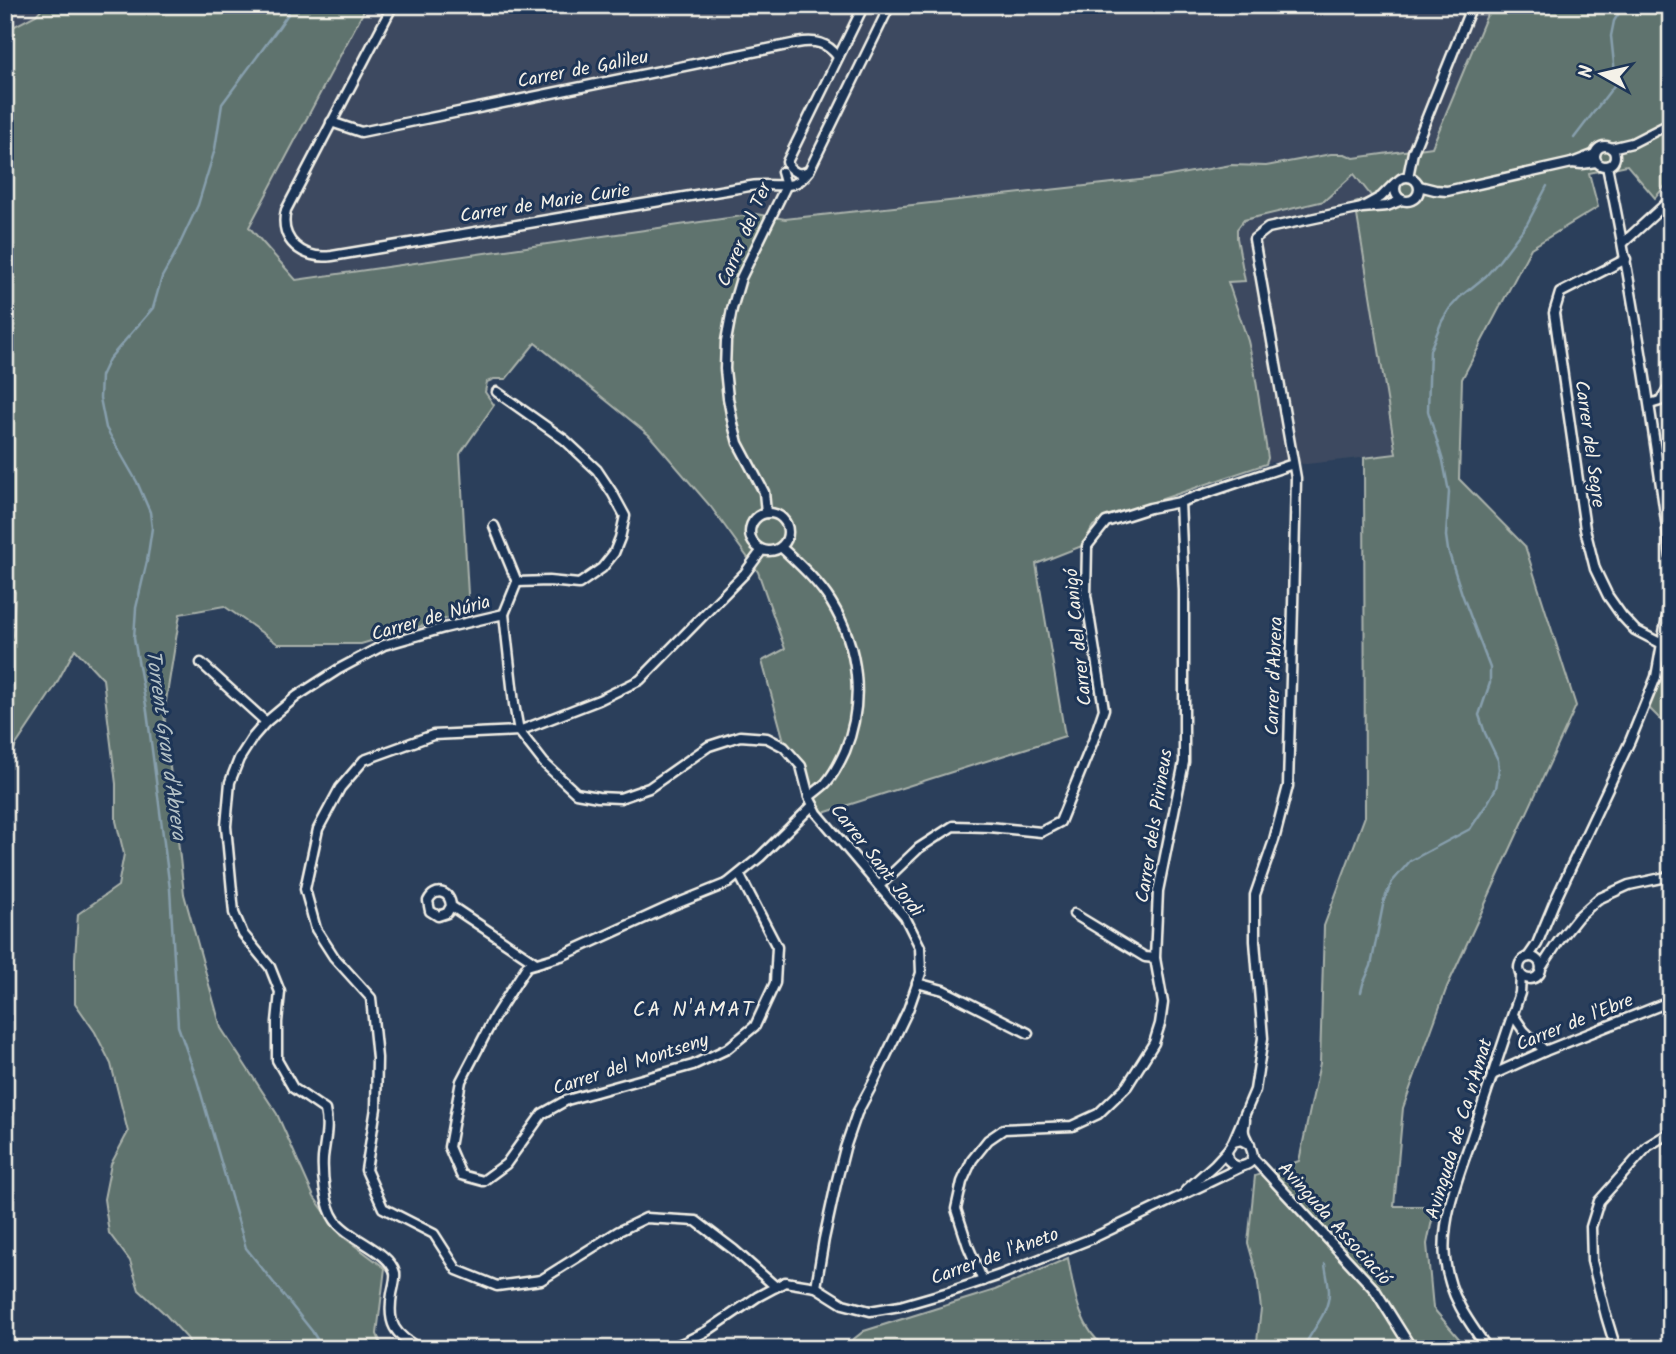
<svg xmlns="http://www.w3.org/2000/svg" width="1676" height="1354" viewBox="0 0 1676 1354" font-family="Kalam,sans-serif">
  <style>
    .built { fill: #3c4a60 }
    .green { fill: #5f736e; stroke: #aab2ab; stroke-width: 2 }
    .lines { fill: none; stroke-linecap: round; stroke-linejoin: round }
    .stream { stroke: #879fad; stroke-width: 2.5 }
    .street-casing { stroke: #f4f1e8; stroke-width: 13 }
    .street { stroke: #1d3557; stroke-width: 8 }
    .labels { text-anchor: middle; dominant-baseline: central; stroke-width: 6; stroke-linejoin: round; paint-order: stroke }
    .street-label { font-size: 19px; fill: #f4f1e8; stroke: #1d3557 }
    .water-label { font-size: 21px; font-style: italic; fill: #b4c1c5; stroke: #1d3557 }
    .neighbourhood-label { font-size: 21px; letter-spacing: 2px; fill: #f4f1e8; stroke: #1d3557 }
  </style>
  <rect width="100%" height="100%" fill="#2b3f5b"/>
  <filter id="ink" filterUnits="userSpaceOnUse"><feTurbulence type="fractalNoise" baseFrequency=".0143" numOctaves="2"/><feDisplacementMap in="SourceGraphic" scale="14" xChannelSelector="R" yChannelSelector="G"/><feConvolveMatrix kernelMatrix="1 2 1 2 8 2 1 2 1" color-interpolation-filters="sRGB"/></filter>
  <g filter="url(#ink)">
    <g class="built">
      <path d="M5 5H45L36 15 5 31Z"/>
      <path d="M367 5H1491L1432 147 1353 158 1345 154H1331L1266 166 1231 165 1158 178 785 219 755 214 296 280 248 227Z"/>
      <path d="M1354 173 1372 197 1356 203 1396 454 1307 464 1271 462 1266 464 1268 458 1254 368 1248 341 1228 281H1245L1237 238V229L1244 220 1324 201Z"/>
    </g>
    <g class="green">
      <path d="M45 5H367L249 227 296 280 756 214 785 219 1158 178 1231 165 1266 166 1331 154H1345L1354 158 1432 147 1491 5H1671V179L1655 198 1627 165 1589 173 1598 207 1531 248 1462 379 1459 479 1525 546 1576 706 1447 987 1403 1108 1394 1206H1435L1427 1244 1433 1308 1468 1349H1256L1261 1309 1257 1275 1248 1243 1255 1176 1299 1161 1320 1063 1324 926 1365 816 1364 458 1396 454 1355 203 1372 197 1354 174 1324 201 1244 220 1237 229V238L1245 281 1228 282 1248 341 1254 368 1268 458 1266 464 1133 509 1106 517 1093 526 1082 546 1036 564 1065 736 823 813 816 802 803 762 784 741 762 661 785 649 758 572 711 507 649 435 535 343 506 379H494L487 382 485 392 494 405 460 454 469 612 361 644H278L224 606 180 614 164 713 184 894 221 1028 277 1114 314 1197 342 1236 385 1268 377 1334 383 1349H193L187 1338 164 1313 139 1290 130 1261 109 1233 104 1199 111 1164 128 1132 111 1064 95 1032 75 1003V958L78 914 118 886 124 854 116 821V784L103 679 75 649 54 688 16 745 5 768V651L13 635 15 592 5 583V31L36 15Z"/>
      <path d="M1671 644V730L1649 708Z"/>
      <path d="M1068 1258C1074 1290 1078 1328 1107 1349H841L864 1331 995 1290Z"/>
    </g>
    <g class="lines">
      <g class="stream">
        <path d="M289 5 288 14 279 27 222 104 215 149 198 205 177 250 162 277 153 308 109 359 101 376 100 398 106 428 137 482 150 512 152 528 147 561 136 608 134 638 147 711 170 889 178 1026 197 1080 246 1248 312 1331 323 1349"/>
        <path d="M1574 138 1616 83 1611 36 1614 21 1624 5"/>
        <path d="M1361 992 1363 984 1371 966 1384 900 1392 882 1410 861 1470 829 1487 804 1496 788 1499 769 1498 760 1485 733 1479 715 1490 683V668L1462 594 1448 550 1446 536 1449 492 1443 461 1428 411 1430 350 1442 321 1450 308 1460 297 1486 276 1499 261 1527 224 1547 186"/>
        <path d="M1303 1349C1311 1330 1329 1314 1329 1292 1329 1283 1326 1274 1325 1264"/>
      </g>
      <g class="street-casing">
        <g id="street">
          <path d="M393 5 286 210C278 241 304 260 332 256L738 188C745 187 753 185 761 185 781 184 795 191 809 171L890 5"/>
          <path d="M331 122 361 132 797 43C815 40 827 42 838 57"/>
          <circle cx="1605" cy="156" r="10"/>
          <path d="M1611 148 1632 143 1671 123"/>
          <path d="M1572 163 1582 164 1596 162"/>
          <path d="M1607 166C1634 296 1653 426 1671 557"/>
          <path d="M809 171C800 175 796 174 789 167L787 162 864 5"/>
          <circle cx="1407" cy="189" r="12"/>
          <path d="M1408 177 1413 152 1472 5"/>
          <path d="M1419 186 1435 190 1447 191 1572 163 1595 154"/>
          <path d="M1363 207 1381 197 1395 183"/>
          <path d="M1623 243 1671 199"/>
          <path d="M1626 259 1560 293 1554 313 1585 529 1595 569 1608 596 1622 616 1635 630 1662 644"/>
          <path d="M497 392 565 440 597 470 613 494 625 516 620 538 614 553 602 568 579 584 549 581 517 582"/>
          <path d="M1650 404 1660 401 1671 384"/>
          <circle cx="769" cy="532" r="19"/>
          <path d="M766 513 764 492 738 443 733 424 728 398 725 369 726 341 732 309 741 278 786 186 782 172"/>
          <path d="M494 526 517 582"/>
          <path d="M781 547C799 564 818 581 831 602 859 647 865 702 845 751 840 762 834 774 826 783 821 788 815 792 809 797"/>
          <path d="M762 550 745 573 640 680 599 700 519 731 433 735 364 760 340 788 318 829 305 889 316 929 334 957 371 998 377 1058 376 1108 366 1170 383 1208 434 1234 457 1270 497 1286 541 1280 619 1231 646 1218 696 1221 734 1250 776 1287"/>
          <path d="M517 582 504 614 514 704 519 731 544 763 576 793 598 797 620 798 649 788 709 746 740 736 767 738 784 747 801 766 809 797 817 813 905 917 920 947 921 973 908 1010 872 1085 857 1113 845 1148 836 1184 824 1239 816 1287"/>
          <path d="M1670 597 1671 584"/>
          <path d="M201 663 266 722"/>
          <path d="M739 874 777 947 775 983 755 1026 727 1049 693 1065 567 1100 542 1114 506 1164 483 1181 461 1175 449 1147 461 1081 495 1016 527 966 561 956 671 906 728 883 760 857 813 805"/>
          <path d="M879 886 919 848 953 826 989 827 1041 832 1060 822 1093 741 1104 709 1086 595 1087 546 1106 522 1150 508 1180 502 1293 464"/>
          <path d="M451 906 447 913 438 916 430 911 428 901C435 887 450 891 451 906L536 963"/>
          <path d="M1074 914 1145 957 1155 958"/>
          <circle cx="1530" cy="968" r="11"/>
          <path d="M1528 957 1537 944 1554 903 1630 741 1656 677 1669 605"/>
          <path d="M1541 968 1558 942 1578 917 1598 899 1629 885 1671 876"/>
          <path d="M917 983 943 990 1028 1033"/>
          <path d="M1513 1015 1524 1031 1545 1051"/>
          <path d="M1492 1075 1545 1051 1671 1001"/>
          <path d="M1245 1120C1245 1124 1243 1128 1244 1132 1245 1141 1264 1160 1243 1166 1237 1168 1232 1164 1228 1160L1227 1151 1233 1142 1241 1140 1250 1145"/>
          <path d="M1233 1142 1255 1090 1263 1038 1255 941V895L1274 840 1288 786 1293 606 1296 478 1254 239 1268 228 1362 208 1387 206 1402 200"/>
          <path d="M1252 1157 1375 1290 1412 1349"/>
          <path d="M1186 1190 1215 1164 1227 1151"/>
          <path d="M983 1281 968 1246 956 1209 962 1182 972 1160 988 1140 1004 1129 1072 1126 1098 1114 1127 1086 1154 1043 1160 1024 1163 1003 1155 958 1158 891 1184 762V591L1180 502"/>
          <path d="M421 1349C394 1335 387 1324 392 1294 393 1288 396 1279 395 1273 389 1250 349 1240 335 1220 325 1206 322 1176 323 1158 325 1140 329 1128 325 1110L293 1088 277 1060V1022L280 992 270 967 243 934 234 913 226 826 230 782 239 759 253 737 266 722 297 696 339 669 384 645 444 628 504 614"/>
          <path d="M479 1349H480"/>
          <path d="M667 1349 685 1342 707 1331 757 1297 785 1282 816 1287 843 1304 870 1311 900 1306 952 1291 1000 1275 1093 1238 1243 1166"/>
          <path d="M1488 1349C1467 1320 1449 1295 1445 1259 1441 1219 1458 1177 1471 1140 1487 1091 1503 1042 1520 993L1521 975"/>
          <path d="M1616 1349 1606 1316 1592 1261 1591 1227 1599 1201 1648 1146 1671 1132"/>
        </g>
      </g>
      <use href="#street" class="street"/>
    </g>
  </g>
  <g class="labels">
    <g class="street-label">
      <text transform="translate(583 70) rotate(-11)">Carrer de Galileu</text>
      <text transform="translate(545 204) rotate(-9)">Carrer de Marie Curie</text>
      <text transform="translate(745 235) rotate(-67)">Carrer del Ter</text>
      <text transform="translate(1589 444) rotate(82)">Carrer del Segre</text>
      <text transform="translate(431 619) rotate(-16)">Carrer de Núria</text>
      <text transform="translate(1079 637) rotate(-96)">Carrer del Canigó</text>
      <text transform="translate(1275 676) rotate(-88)">Carrer d'Abrera</text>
      <text transform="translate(1155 826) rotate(-81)">Carrer dels Pirineus</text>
      <text transform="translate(876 861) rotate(52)">Carrer Sant Jordi</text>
      <text transform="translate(1575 1023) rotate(-22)">Carrer de l'Ebre</text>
      <text transform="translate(631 1065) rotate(-18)">Carrer del Montseny</text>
      <text transform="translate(1460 1129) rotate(-73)">Avinguda de Ca n'Amat</text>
      <text transform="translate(1334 1224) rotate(48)">Avinguda Associació</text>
      <text transform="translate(995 1257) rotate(-20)">Carrer de l'Aneto</text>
    </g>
    <g class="water-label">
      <text transform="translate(165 745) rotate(82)">Torrent Gran d'Abrera</text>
    </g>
    <g class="neighbourhood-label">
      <text x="694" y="1010">CA N'AMAT</text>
    </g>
  </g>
  <rect width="1676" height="1354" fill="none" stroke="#1d3557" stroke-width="28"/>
  <rect x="14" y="14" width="1648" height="1326" fill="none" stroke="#f4f1e8" stroke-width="2.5" filter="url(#ink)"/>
  <g transform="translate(1602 74) rotate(278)" stroke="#1d3557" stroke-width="5" paint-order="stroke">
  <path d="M0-5L12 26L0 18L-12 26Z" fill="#f4f1e8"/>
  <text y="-10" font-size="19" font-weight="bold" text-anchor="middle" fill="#f4f1e8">N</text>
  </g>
</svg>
